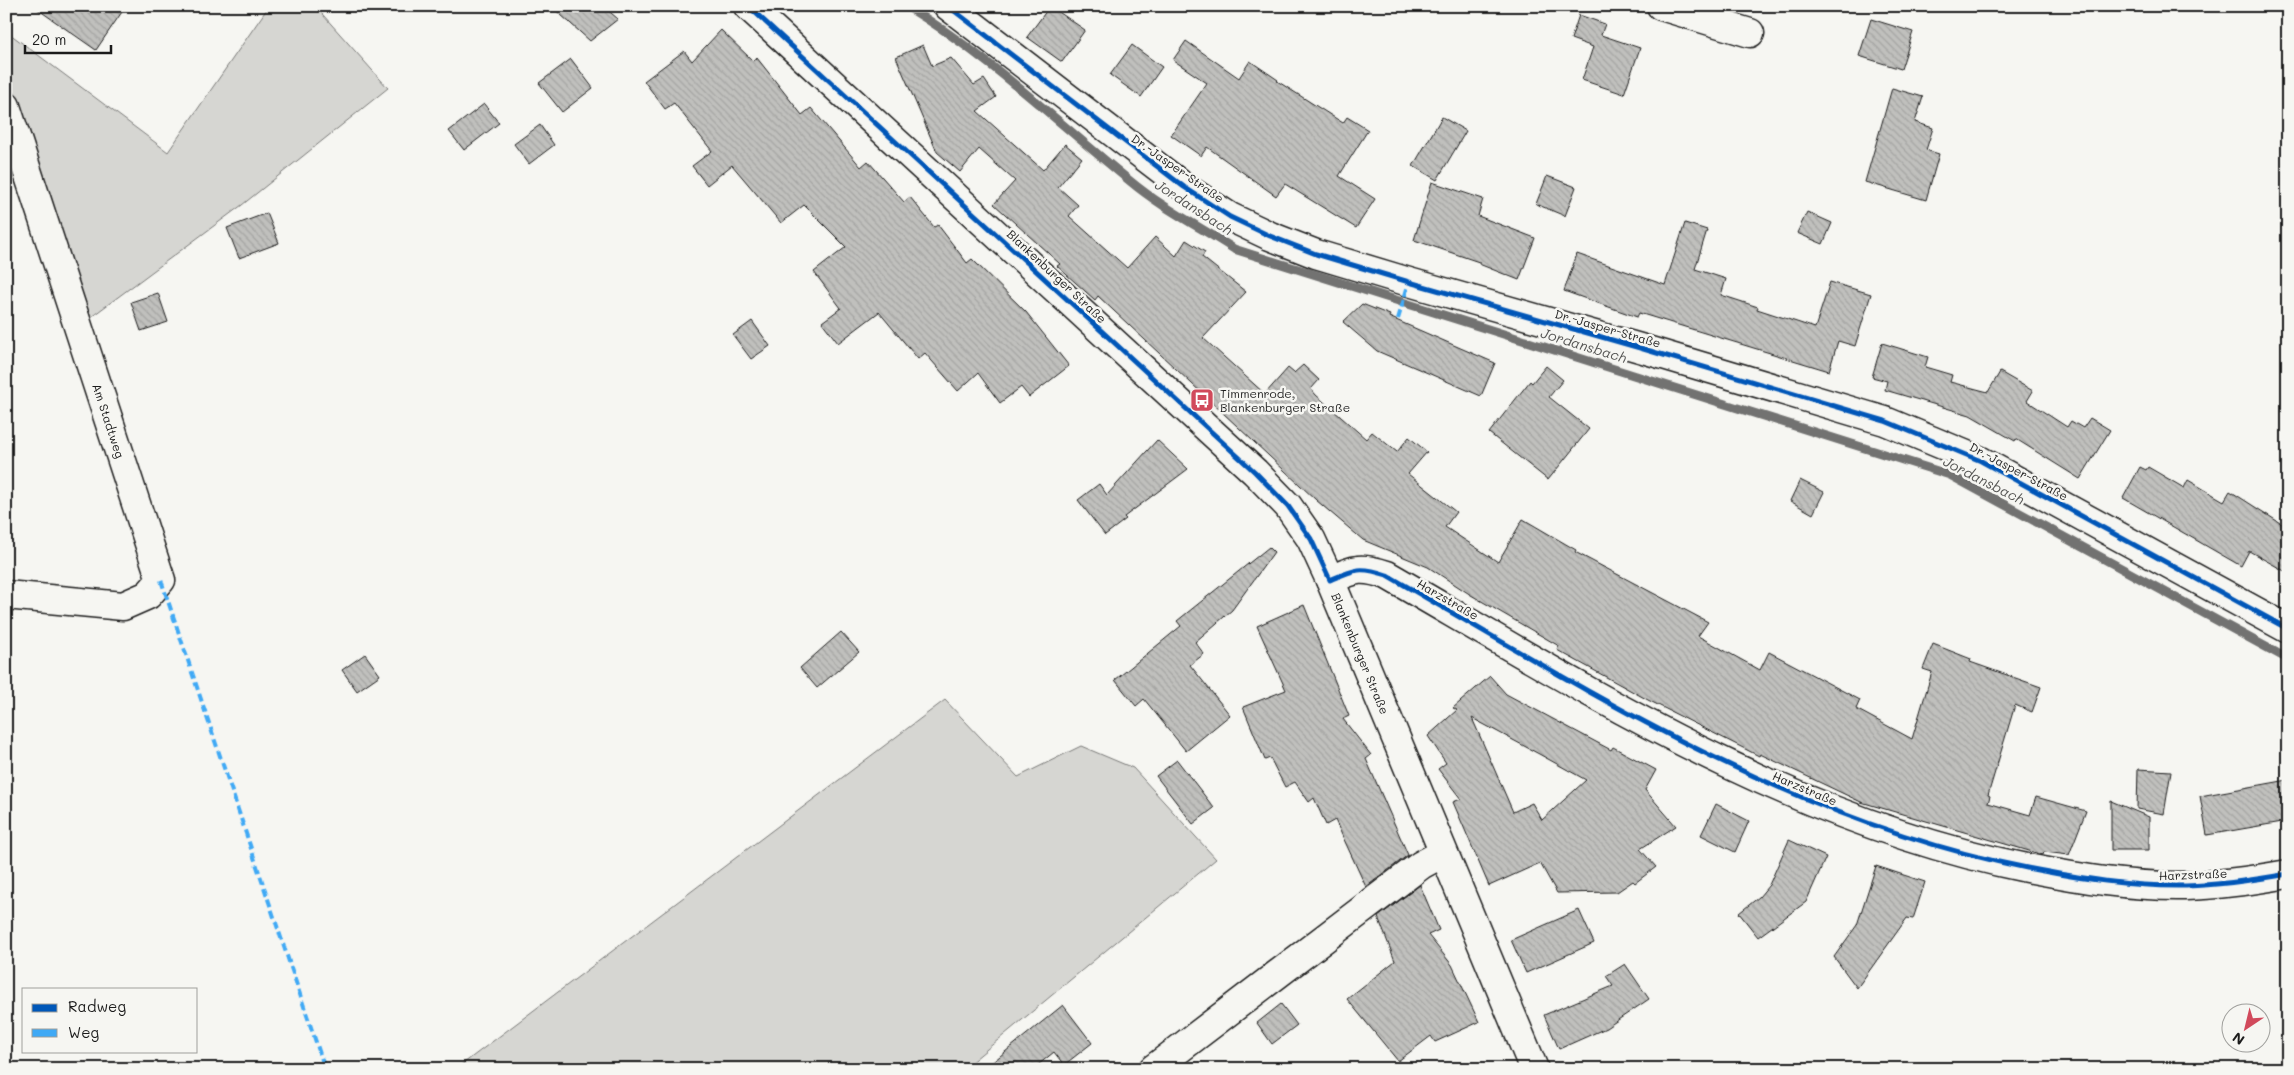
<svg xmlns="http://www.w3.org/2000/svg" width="2294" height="1075" viewBox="0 0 2294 1075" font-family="Mali,sans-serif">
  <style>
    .grass { fill: #d6d6d2; stroke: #797977 }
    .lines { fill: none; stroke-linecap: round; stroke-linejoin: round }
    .stream { stroke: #727271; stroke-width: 9 }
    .building { fill: url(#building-back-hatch); stroke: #1c1c1c; fill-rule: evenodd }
    .minor-casing { stroke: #1c1c1c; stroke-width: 31 }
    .major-casing { stroke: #1c1c1c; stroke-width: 31 }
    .minor { stroke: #f6f6f2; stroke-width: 28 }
    .major { stroke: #f6f6f2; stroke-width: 28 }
    .quiet { stroke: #3fa9f5; stroke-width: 4; stroke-dasharray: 8 4; stroke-linecap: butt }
    .cycleway-casing { stroke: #f6f6f2; stroke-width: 8 }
    .cycleway { stroke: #0057b8; stroke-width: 5 }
    .labels { text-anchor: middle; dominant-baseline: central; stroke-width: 5; stroke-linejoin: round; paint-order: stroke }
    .street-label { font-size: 12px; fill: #1c1c1c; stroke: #f6f6f2 }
    .poi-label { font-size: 12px; fill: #1c1c1c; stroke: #f6f6f2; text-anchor: start }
    .water-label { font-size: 14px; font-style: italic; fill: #565654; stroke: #f6f6f2 }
  </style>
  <defs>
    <pattern id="building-back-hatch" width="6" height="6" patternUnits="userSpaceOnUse" patternTransform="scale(1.25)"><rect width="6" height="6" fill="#c0c0bd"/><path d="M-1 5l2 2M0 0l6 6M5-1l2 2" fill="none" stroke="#a4a4a2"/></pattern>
  </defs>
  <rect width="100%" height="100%" fill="#f6f6f2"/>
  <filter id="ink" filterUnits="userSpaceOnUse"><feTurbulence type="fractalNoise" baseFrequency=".02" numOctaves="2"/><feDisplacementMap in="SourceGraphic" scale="10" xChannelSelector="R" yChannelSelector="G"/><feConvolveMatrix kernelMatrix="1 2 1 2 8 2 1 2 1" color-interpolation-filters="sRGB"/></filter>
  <g filter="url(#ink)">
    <g class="grass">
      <path d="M269 6H315L388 88 242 205 83 323 6 79V31L168 152Z"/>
      <path d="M945 700 1018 777 1081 746 1133 768 1216 859 963 1069H456Z"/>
    </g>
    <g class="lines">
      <path class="stream" d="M906 6C988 55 1056 121 1130 181 1161 207 1200 227 1234 249L1950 475 2288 659"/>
    </g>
    <g class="building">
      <path d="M33 6H126L96 50Z"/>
      <path d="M551 6H603L618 19 590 41Z"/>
      <path d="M1050 6 1085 30 1062 62 1027 37Z"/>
      <path d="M1579 15 1605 24 1601 35 1640 48 1624 94 1582 80 1593 47 1571 39Z"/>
      <path d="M1871 19 1913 32 1901 69 1859 56Z"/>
      <path d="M721 30 753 61 757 58 802 115 811 108 861 167 868 161 904 202 910 197 934 227 938 225 967 263 972 259 1026 312 1069 366 1029 397 1021 387 1000 403 978 373 958 391 925 353 918 359 879 312 838 343 822 322 841 308 814 272 846 247 804 205 781 223 732 165 707 185 692 166 712 151 674 103 665 109 644 81 684 51 692 61Z"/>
      <path d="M1186 41 1239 78 1250 61 1278 80 1277 81 1343 123 1347 117 1368 130 1339 176 1375 199 1356 228 1285 184 1276 196 1207 147 1201 156 1171 135 1207 83 1173 60Z"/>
      <path d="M923 45 932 66 951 58 974 85 984 79 996 97 977 111 1043 170 1065 144 1082 158 1058 187 1078 205 1069 216 1127 268 1155 237 1176 256 1186 240 1205 252 1202 257 1246 292 1203 338 1265 394 1288 368 1294 373 1303 365 1319 380 1311 389 1316 395 1366 439 1372 432 1397 452 1409 437 1427 452 1408 474 1456 512 1445 527 1498 562 1523 519 1576 550 1575 552 1708 622 1698 636 1760 670 1769 652 1860 700 1856 709 1912 739 1932 672 1923 669 1933 644 1971 659 1970 662 2041 687 2032 712 2015 705 1988 795 1990 796 1988 803 2030 815 2036 797 2086 811 2069 855 2044 852 2043 855 1861 802 1760 754 1759 756 1648 700 1557 650 1559 646 1471 595 1428 567 1363 540 1316 500 1098 296 1095 300 1057 266 1060 264 994 204 1015 181 979 149 960 172 937 152 896 57Z"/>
      <path d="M1132 45 1162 67 1141 97 1110 75Z"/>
      <path d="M571 59 593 88 562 112 539 83Z"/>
      <path d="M1892 88 1923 97 1915 122 1933 128 1926 150 1939 154 1926 200 1865 182Z"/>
      <path d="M484 104 499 123 464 150 449 131Z"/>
      <path d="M1442 117 1466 131 1437 180 1413 166Z"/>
      <path d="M540 125 554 145 529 164 514 144Z"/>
      <path d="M1547 176 1576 187 1565 216 1536 204Z"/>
      <path d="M1432 182 1483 199 1478 216 1535 238 1519 280 1479 264V262L1414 240Z"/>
      <path d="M1807 212 1832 223 1823 244 1797 233Z"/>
      <path d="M267 213 279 243 239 258 227 228Z"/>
      <path d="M1685 223 1707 230 1695 269 1726 279 1721 295 1758 307 1757 309 1815 328 1830 282 1871 294 1855 346 1838 341 1829 371 1639 313 1637 317 1564 291 1577 254 1665 285Z"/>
      <path d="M158 293 168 322 141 331 131 302Z"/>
      <path d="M1362 304 1390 315 1389 317 1495 363 1481 396 1377 351 1343 322Z"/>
      <path d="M752 321 770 346 751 359 733 335Z"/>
      <path d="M1882 343 1928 357 1925 367 1952 375 1950 382 1988 392 2000 372 2033 391 2027 401 2067 427 2071 421 2083 428 2090 418 2110 430 2080 479 2016 439 2015 441 1970 415 1885 390 1887 381 1872 377Z"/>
      <path d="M1546 366 1563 380 1549 397 1589 429 1548 480 1489 433 1530 381 1532 383Z"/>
      <path d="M1157 440 1188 469 1124 517 1126 519 1105 535 1078 500 1099 484 1107 495Z"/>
      <path d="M2140 467 2146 470 2148 467 2184 488 2188 480 2224 501 2230 491 2288 528V573L2249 551 2241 566 2123 498Z"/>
      <path d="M1800 480 1824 492 1813 514 1790 501Z"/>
      <path d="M1269 547 1274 552 1232 610 1195 642 1204 654 1190 665 1230 715 1186 751 1144 699 1136 706 1115 680 1181 626 1177 621Z"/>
      <path d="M1304 605 1349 716 1343 719 1371 755 1366 759 1408 855 1366 887 1335 820 1326 825 1314 798 1309 802 1295 782 1285 787 1270 758 1265 760 1243 707 1286 690 1257 626Z"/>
      <path d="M841 632 859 652 817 688 800 668Z"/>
      <path d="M365 654 380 675 357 691 342 670Z"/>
      <path d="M1490 676 1506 694 1611 750 1613 747 1656 770 1645 790 1676 826 1640 849 1656 867 1635 883 1633 881 1617 892 1557 893 1540 863 1489 886 1453 802 1461 799 1438 769 1446 763 1428 736 1457 710 1453 708ZM1472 718 1539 754 1586 780 1542 820 1532 803 1513 812Z"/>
      <path d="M1177 760 1214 808 1193 824 1156 776Z"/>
      <path d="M2138 769 2171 771 2164 814 2137 809Z"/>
      <path d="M2288 780V821L2207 835 2200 796Z"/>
      <path d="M2111 801 2149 817V850H2111Z"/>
      <path d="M1716 804 1749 821 1735 852 1701 835Z"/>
      <path d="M1789 840 1826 857 1806 902 1758 937 1739 913 1759 897 1769 885Z"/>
      <path d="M1876 866 1925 882 1913 919 1907 918 1857 988 1834 957 1857 925Z"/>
      <path d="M1420 885 1439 930 1428 935 1452 965 1479 1022 1435 1042 1431 1036 1398 1061 1347 999 1395 961 1378 917Z"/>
      <path d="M1579 910 1594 943 1526 973 1511 940Z"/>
      <path d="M1625 964 1649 999 1606 1028 1559 1049 1544 1015 1613 986 1606 976Z"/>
      <path d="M1281 1004 1297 1025 1272 1044 1257 1023Z"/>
      <path d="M1063 1005 1092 1043 1064 1065 1054 1052 1033 1069H984Z"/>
    </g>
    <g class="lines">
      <g class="minor-casing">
        <g id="minor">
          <path d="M948 6 1184 187 1230 217 1270 236 1316 254 1409 282 1640 348 1885 421 1981 461 2288 629"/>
          <path d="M1661 6 1750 33"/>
          <path id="s1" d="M6 106 161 580 148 595 123 606 6 595"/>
          <path d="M1330 580C1355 569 1360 566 1387 575 1591 693 1792 821 2027 868 2079 878 2132 887 2186 886 2221 885 2254 880 2288 874"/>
          <path d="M1153 1069 1421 865 1443 853"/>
        </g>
      </g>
      <g class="major-casing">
        <g id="major">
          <path id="s2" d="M748 6 1255 472 1288 506 1311 539 1330 580 1534 1069"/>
        </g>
      </g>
      <use href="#minor" class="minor"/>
      <use href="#major" class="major"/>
      <g class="quiet">
        <path d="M1398 319 1409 282"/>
        <path d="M161 580 325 1069"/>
      </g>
      <g class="cycleway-casing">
        <g id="cycleway">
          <path d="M748 6 1255 472 1288 506 1311 539 1330 580C1355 569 1360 566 1387 575 1591 693 1792 821 2027 868 2079 878 2132 887 2186 886 2221 885 2254 880 2288 874"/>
          <path d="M948 6 1184 187 1230 217 1270 236 1316 254 1409 282 1640 348 1885 421 1981 461 2288 629"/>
        </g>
      </g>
      <use href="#cycleway" class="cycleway"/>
    </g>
  </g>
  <defs>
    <g id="bus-square" transform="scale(1.25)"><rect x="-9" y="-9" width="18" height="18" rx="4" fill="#d1495b" stroke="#f6f6f2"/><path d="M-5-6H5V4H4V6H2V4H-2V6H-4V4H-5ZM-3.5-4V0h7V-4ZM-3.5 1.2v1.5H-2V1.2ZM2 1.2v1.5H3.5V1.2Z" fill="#fff"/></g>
  </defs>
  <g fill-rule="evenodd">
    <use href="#bus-square" x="1202" y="400"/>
  </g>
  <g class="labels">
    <g class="street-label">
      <text transform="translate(1178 168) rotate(35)">Dr.-Jasper-Straße</text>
      <text transform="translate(1057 276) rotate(43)">Blankenburger Straße</text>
      <text transform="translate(1608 328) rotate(16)">Dr.-Jasper-Straße</text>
      <text stroke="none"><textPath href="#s1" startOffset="331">Am Stadtweg</textPath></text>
      <text transform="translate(2019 471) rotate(28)">Dr.-Jasper-Straße</text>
      <text transform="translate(1448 599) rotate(30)">Harzstraße</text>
      <text stroke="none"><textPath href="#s2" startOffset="901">Blankenburger Straße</textPath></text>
      <text transform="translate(1805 788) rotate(23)">Harzstraße</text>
      <text transform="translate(2193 874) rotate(-2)">Harzstraße</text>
    </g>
    <g class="poi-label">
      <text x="1220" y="393">Timmenrode,<tspan x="1220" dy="14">Blankenburger Straße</tspan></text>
    </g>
    <g class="water-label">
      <text transform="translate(1194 207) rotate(33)">Jordansbach</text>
      <text transform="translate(1584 345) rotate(17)">Jordansbach</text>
      <text transform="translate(1984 480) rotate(27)">Jordansbach</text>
    </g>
  </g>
  <rect width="2294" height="1075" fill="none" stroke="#f6f6f2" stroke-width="25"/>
  <rect x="12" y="12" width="2269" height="1050" fill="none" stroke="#1c1c1c" stroke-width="2" filter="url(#ink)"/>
  <rect x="22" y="988" width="175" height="65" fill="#f6f6f2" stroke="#9f9f9c"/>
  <rect x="32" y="1004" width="25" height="8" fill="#0057b8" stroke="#9f9f9c"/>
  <text x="68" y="1012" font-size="15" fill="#1c1c1c">Radweg</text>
  <rect x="32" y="1029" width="25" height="8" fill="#3fa9f5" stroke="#9f9f9c"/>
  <text x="68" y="1038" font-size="15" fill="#1c1c1c">Weg</text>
  <g transform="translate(2246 1028) rotate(215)"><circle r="24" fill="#f6f6f2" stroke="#9f9f9c"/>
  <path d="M0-4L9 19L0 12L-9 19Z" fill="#d1495b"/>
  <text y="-8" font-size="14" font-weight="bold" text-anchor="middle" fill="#1c1c1c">N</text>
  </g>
  <path d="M25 45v8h86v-8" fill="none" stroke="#1c1c1c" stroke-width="2.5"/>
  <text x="32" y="45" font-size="15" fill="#1c1c1c" stroke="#f6f6f2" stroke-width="4" paint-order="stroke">20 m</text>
</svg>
